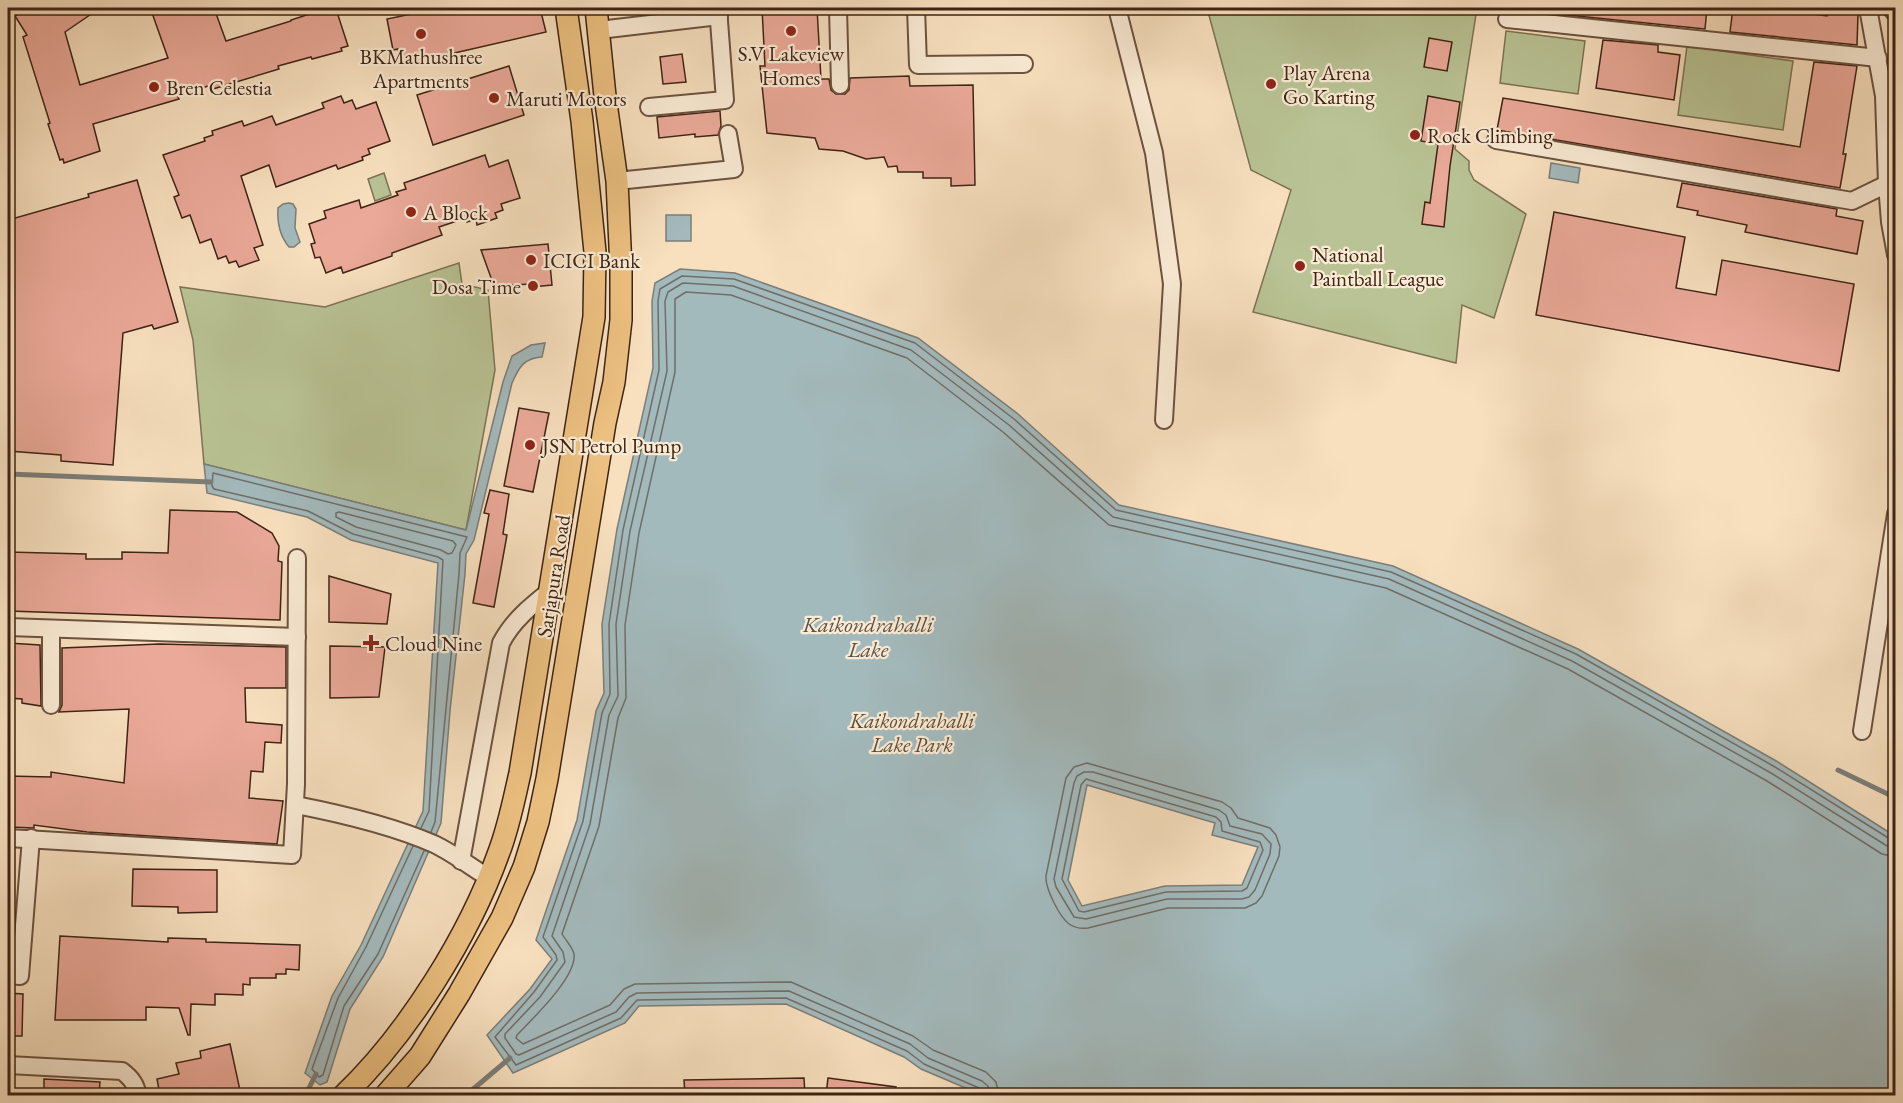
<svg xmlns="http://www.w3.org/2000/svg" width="1903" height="1103" viewBox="0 0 1903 1103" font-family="'EB Garamond',serif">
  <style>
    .green { fill: #b9c395; stroke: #7c7354; stroke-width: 1.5 }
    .water { fill: #a3babd; stroke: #7b7e79; stroke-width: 1.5; fill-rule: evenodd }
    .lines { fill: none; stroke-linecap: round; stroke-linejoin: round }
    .shore { stroke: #706e68; stroke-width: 1.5 }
    .stream { stroke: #7b7e79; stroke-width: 5 }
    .building { fill: #eba999; stroke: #3e2314; stroke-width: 1.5 }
    .minor-casing { stroke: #6c523f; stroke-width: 20 }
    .major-casing { stroke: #3e2314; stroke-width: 24 }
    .minor { stroke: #faebd5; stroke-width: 16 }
    .major { stroke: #ecc080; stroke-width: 21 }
    .poi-dot { fill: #8f2418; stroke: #faebd5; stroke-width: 2 }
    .labels { text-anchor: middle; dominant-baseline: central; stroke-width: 4.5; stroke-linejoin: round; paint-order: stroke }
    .poi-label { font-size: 21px; fill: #3e2314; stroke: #faebd5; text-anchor: start }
    .street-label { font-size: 21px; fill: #3e2314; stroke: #faebd5 }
    .park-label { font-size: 21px; font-style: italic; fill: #5d4b34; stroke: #faebd5 }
    .water-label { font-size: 22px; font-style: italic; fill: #5c5047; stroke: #faebd5 }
  </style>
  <rect width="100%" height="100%" fill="#f8e0bf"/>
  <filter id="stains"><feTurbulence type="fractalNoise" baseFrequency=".00333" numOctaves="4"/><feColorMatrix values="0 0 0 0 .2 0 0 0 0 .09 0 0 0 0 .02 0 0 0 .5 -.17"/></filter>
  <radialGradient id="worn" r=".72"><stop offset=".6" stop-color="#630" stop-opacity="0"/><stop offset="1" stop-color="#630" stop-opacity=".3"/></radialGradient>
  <g class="green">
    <path d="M1207 8H1477L1455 149 1469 161V170L1474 180 1526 214 1494 318 1462 305 1456 363 1253 312 1291 190 1251 170Z"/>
    <path d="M1506 31 1585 41 1578 94 1500 83Z"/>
    <path d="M1687 46 1793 61 1783 130 1678 115Z"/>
    <path d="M384 173 391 195 375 201 368 179Z"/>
    <path d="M459 263 462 284 488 290 495 370 466 530 204 464 193 340 180 287 325 307Z"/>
  </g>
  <g class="water">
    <path d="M1551 163 1580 168 1578 183 1549 178Z"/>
    <path d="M289 203 293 204 296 209 295 228 300 242 294 247H289C279 235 277 222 278 208L283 204Z"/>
    <rect x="666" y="215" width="25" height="26"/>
    <path d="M680 269 735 273 918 338 1018 414 1119 505 1393 566 1578 649 1778 762 1895 836V1095H982L921 1069 904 1057 786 1004 639 1006 625 1023 513 1073 487 1035 530 989 552 959 536 940 577 820 596 711 604 693 602 624 617 529 653 368 652 301 655 283ZM1087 785 1215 823 1212 835 1258 847 1242 885 1165 886 1082 906 1068 880Z"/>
    <path d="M545 343 542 357C524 358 519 367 512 383L474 540 466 554 465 574 450 711 441 823 383 957 350 1009 327 1082 320 1085 305 1073 332 996 361 945 423 811 438 563 351 540 307 517 207 493 204 464 466 530 503 382 512 356 531 345Z"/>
  </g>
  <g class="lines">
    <g class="shore">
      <path d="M339 512 453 541 456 545 452 553 448 554 441 550 356 527 336 517V513Z"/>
      <path d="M1087 763 1222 802 1231 808 1238 818 1270 828 1276 835 1280 847 1279 856 1262 896 1256 903 1245 908H1168L1088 928C1081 929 1075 928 1069 924 1059 916 1045 888 1046 876L1066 778 1074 767Z"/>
      <path d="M1084 772H1093L1219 810 1226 815 1230 826 1262 834 1271 844 1270 854 1255 890 1249 897 1242 899H1167L1086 919 1074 917 1056 887 1054 879 1074 783 1077 776Z"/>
      <path d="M1086 779 1216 817 1221 822 1222 831 1260 842 1263 850 1247 888 1242 891 1166 892 1084 912 1079 911 1062 879 1081 785Z"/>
      <path d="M421 828 429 811 443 560 438 557 353 534 308 511 214 489 212 486 213 473 467 537 460 553 459 574 435 822 431 832"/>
      <path d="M413 846 366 947 338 998 312 1069 319 1077 323 1075 344 1006 378 954 424 851"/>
      <path d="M982 1096 979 1088 924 1064 907 1051 786 998 637 1000 621 1018 516 1065 495 1037 534 992 557 960 556 955 543 937 583 821 602 713 610 694 609 624 623 530 659 370 658 301 660 289 682 276 734 279 915 343 1014 419 1116 510 1391 572 1576 654 1775 767 1890 839 1896 840"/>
      <path d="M990 1096 988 1086 982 1081 928 1058 910 1044 789 991 637 993 629 997 616 1012 519 1055 516 1054 505 1038V1034L540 997 565 962 563 952 552 936 590 824 609 715 618 696 616 624 630 531 667 371 665 301 668 292 683 283 733 286 911 350 1009 425 1113 517 1389 579 1572 661 1771 773 1887 846 1896 848"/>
      <path d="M999 1096 996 1082 986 1072 933 1050 913 1036 791 982 635 984 624 989 610 1005 523 1044 516 1038 517 1035C532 1019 577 977 574 954 572 946 566 941 562 934L599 826 618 718 626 698 625 625 639 533 675 372V299L686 292 731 295 907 358 1003 432 1109 525 1386 588 1568 669 1767 781 1882 854 1896 857"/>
    </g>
    <g class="stream">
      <path d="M8 474 211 482"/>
      <path d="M1838 770 1896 798"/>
      <path d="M309 1088 316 1074"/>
      <path d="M465 1096 510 1058"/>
    </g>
  </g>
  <g class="building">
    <path d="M28 8H100L65 32 80 85 168 58 151 10 159 8H214L226 41 291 21V20L328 8 329 12 336 9 348 46 341 48 342 51 312 59 311 57 278 66 279 69 213 89 212 85 177 95 179 99 93 124 100 151 64 163 63 159 60 160 48 124 50 123 23 37 27 35 15 16Z"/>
    <path d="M440 8H540L546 32 402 65 398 49 393 50 387 19Z"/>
    <path d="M762 8H817L821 79H829L831 90 836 94H845L849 90 850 78 909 76 910 86 973 85 975 185 951 186V178H923V172H898L897 166 888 167 884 157 866 159 843 151 819 149 815 138 767 133 760 66H765Z"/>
    <path d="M1567 8H1707L1705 29 1567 15Z"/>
    <path d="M1733 8H1769L1827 16 1828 11 1858 14 1857 45 1730 32Z"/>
    <path d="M1429 38 1452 42 1447 71 1424 67Z"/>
    <path d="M1603 40 1658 45V52L1680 55 1674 100 1596 88Z"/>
    <path d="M682 54 686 82 663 84 660 57Z"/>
    <path d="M1814 62 1857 66 1843 154H1846L1840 188 1497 130 1503 98 1800 147Z"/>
    <path d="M509 66 524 115 433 145 417 95Z"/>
    <path d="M341 96 344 103 352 100 356 109 376 102 390 141 368 149 370 154 362 157 363 160 338 169 336 165 276 187 269 165 241 176 263 245 254 248 259 260 239 267 236 261 229 263 226 256 218 259 211 239 200 243 190 215 182 218 174 197 179 195 163 155 205 141 204 138 213 135 212 131 242 121 244 126 272 116 276 125 324 108 322 103Z"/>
    <path d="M1428 96 1460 102 1450 166 1444 227 1422 224 1425 202 1430 203 1438 144 1421 141Z"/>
    <path d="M720 111 721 126 718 135 695 137V134L659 138 657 117Z"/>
    <path d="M485 155 489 167 508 160 520 198 501 204 503 210 495 213 497 218 477 225 476 219 467 222 466 218 439 227 442 235 392 253V256L343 273 341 267 326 273 320 257 315 258 311 244 315 243 309 224 326 218 324 211 359 200 361 208 398 195 396 192 406 189 404 183Z"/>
    <path d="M137 180 178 322 154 329 152 325 123 333 113 465 61 461V455L8 451V220L89 197 88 194Z"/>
    <path d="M1682 183 1837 209 1836 216 1863 221 1857 254 1745 232 1747 225 1697 215 1698 211 1677 207Z"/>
    <path d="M1554 212 1685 237 1676 288 1716 295 1722 260 1854 284 1839 371 1536 315Z"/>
    <path d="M548 244 552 285 532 287 531 284 494 286 481 250Z"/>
    <path d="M519 408 549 413 533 492 504 486Z"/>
    <path d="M490 490 509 494 503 534 507 535 494 607 473 603 489 514 484 513Z"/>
    <path d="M170 510 237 512 272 533 279 546 278 561 282 562 280 620 8 611V552L86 554V559H122V552L168 553Z"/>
    <path d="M329 576 391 594 387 624 329 622Z"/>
    <path d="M8 643 40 645 41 706 22 703V699L8 698Z"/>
    <path d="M159 644 286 647V688H245L246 722 282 725 281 743 265 742 263 772 251 771 249 798 283 801 277 844 87 832 34 825V828L8 827V776L51 777V772L124 783 129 709 59 712 62 705V648Z"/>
    <path d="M330 646 385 647 379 697 330 698Z"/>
    <path d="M133 869 217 870V912L178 913V907L132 906Z"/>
    <path d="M60 936 168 942V938L206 939V942L300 945 299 970 286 969V974H276V978H250V985L243 984V995L215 994V1005L191 1004 190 1035H188L179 1008 146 1007V1020H55Z"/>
    <path d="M8 993 23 994 22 1036H8Z"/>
    <path d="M230 1044 241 1095H160L157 1079 179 1074 176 1063 201 1058 200 1051Z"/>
    <path d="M804 1078 805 1095H685L684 1080Z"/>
    <path d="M828 1078 896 1087 895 1095H826Z"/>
    <path d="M44 1079 100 1082 99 1095H44Z"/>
  </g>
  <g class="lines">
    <g class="minor-casing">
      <g id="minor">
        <path d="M838 8 840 85"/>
        <path d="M916 8 918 65 1024 64"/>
        <path d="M1117 8 1154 153 1172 284 1164 420"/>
        <path d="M1868 8 1884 96 1887 184 1890 222 1896 255"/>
        <path d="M1891 8 1896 14"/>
        <path d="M1507 19 1878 58"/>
        <path d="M599 30 719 16"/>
        <path d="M649 107 725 100 718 8"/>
        <path d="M1496 140 1852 201 1887 184"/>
        <path d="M617 181 734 169 728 134"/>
        <path d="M8 627 297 637"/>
        <path d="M51 629V705"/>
        <path d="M1862 731 1896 514"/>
        <path d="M296 805C337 813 395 827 434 844 453 853 471 867 489 878"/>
        <path d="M8 838 292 855 296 784 297 558"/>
        <path d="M461 861 501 643C513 620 531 606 551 590"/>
        <path d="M8 975 20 976 31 838"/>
        <path d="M8 1065 122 1071C131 1078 136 1084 138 1096"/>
      </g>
    </g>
    <g class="major-casing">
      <g id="major">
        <path d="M343 1096C408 1034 469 936 499 852 509 826 514 799 520 773L594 317 595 252 582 121 566 8"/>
        <path d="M385 1096 420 1056 459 994 502 918 524 867 538 822 547 779 605 423 614 382 621 320V268L617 181 605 96 596 8"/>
      </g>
    </g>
    <use href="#minor" class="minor"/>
    <use href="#major" class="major"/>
  </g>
  <g class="poi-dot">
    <circle cx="791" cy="31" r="6"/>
    <circle cx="421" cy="34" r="6"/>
    <circle cx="1271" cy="84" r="6"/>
    <circle cx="154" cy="87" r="6"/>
    <circle cx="494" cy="98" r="6"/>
    <circle cx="1415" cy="135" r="6"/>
    <circle cx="411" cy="212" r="6"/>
    <circle cx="531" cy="260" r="6"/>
    <circle cx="1300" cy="266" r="6"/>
    <circle cx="533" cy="286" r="6"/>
    <circle cx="530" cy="445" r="6"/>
    <path d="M368 634h6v6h6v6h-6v6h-6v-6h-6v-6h6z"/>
  </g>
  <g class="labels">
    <g class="poi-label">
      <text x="791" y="53" text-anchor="middle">S.V Lakeview<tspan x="791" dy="24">Homes</tspan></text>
      <text x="421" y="56" text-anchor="middle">BKMathushree<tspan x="421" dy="24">Apartments</tspan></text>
      <text x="1283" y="72">Play Arena<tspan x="1283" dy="24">Go Karting</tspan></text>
      <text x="166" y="87">Bren Celestia</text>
      <text x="506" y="98">Maruti Motors</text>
      <text x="1427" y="135">Rock Climbing</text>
      <text x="423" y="212">A Block</text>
      <text x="1312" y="254">National<tspan x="1312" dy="24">Paintball League</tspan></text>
      <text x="543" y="260">ICICI Bank</text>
      <text x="521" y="286" text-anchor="end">Dosa Time</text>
      <text x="542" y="445">JSN Petrol Pump</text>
      <text x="385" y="643">Cloud Nine</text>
    </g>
    <g class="street-label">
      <text transform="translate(553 576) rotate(-81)">Sarjapura Road</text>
    </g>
    <g class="park-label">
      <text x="912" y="720">Kaikondrahalli<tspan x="912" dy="24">Lake Park</tspan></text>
    </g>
    <g class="water-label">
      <text x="868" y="624">Kaikondrahalli<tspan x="868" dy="25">Lake</tspan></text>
    </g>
  </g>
  <rect width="1903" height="1103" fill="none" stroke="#f8e0bf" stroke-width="30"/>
  <rect x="9" y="9" width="1885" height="1085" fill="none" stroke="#3e2314" stroke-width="3"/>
  <rect x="15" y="15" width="1873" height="1073" fill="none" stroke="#3e2314" stroke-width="1.5"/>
  <rect width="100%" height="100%" filter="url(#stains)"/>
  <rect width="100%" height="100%" fill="url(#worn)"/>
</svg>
